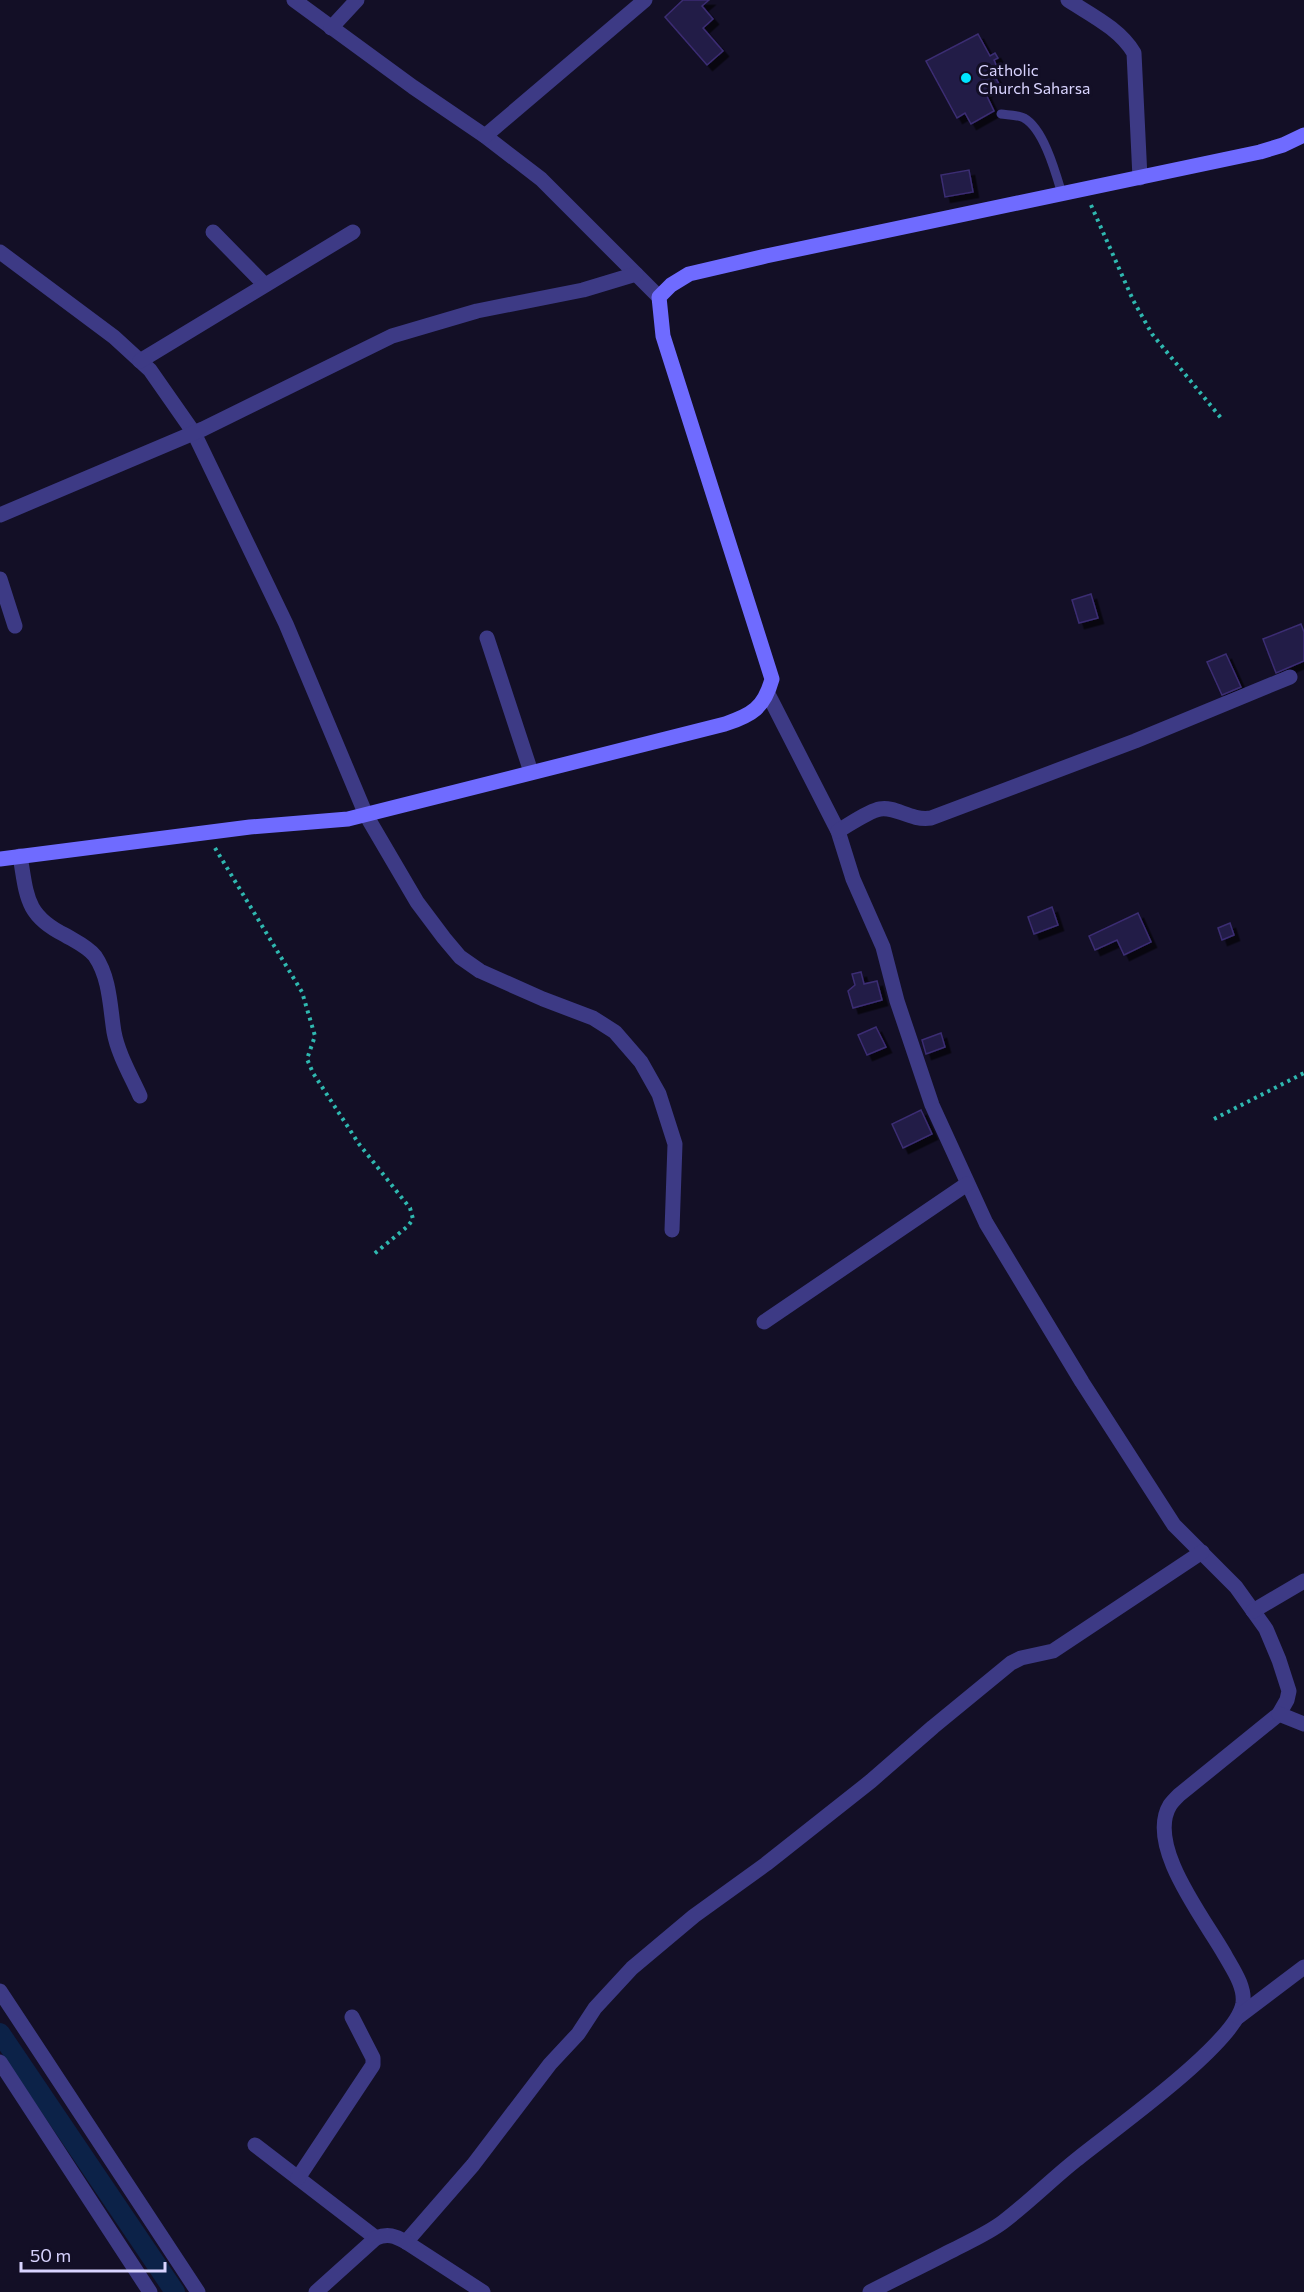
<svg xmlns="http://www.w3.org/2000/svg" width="1304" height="2292" viewBox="0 0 1304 2292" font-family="Commissioner,sans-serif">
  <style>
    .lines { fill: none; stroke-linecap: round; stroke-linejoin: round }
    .canal { stroke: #0c2248; stroke-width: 20 }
    .building { fill: #241b47; stroke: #3b2d73; stroke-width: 1.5; filter: url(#shadow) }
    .path { stroke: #2fb8b0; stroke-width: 4; stroke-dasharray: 3 4.5; stroke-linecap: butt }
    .lane { stroke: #3d3a85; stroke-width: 9 }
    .street { stroke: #3d3a85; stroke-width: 15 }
    .secondary { stroke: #6f6bff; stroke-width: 15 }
    .poi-dot { fill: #00e5ff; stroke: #130f26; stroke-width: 2 }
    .labels { text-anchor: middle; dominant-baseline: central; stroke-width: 6; stroke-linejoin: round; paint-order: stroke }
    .poi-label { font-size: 16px; fill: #d9d4ff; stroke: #130f26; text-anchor: start }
  </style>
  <defs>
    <filter id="shadow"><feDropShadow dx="5.5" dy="5.5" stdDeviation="0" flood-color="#0009"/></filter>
  </defs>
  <rect width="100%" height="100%" fill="#130f26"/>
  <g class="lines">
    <path class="canal" d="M0 2033 175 2292"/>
  </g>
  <g class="building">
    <path d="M683 0H709L702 6 713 19 703 28 723 51 707 65 665 17Z"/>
    <path d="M978 34 990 56 995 53 998 58 994 60 997 67 993 73 999 84 985 92 994 111 971 124 965 113 957 118 926 61Z"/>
    <path d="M969 170 973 192 945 197 941 175Z"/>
    <path d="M1091 594 1098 618 1079 623 1072 600Z"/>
    <path d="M1301 624 1304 632V661L1276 673 1263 639Z"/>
    <path d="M1226 654 1241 687 1222 695 1207 662Z"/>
    <path d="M1052 907 1058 925 1034 934 1028 917Z"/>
    <path d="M1138 913 1151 942 1124 955 1117 940 1095 950 1089 936Z"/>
    <path d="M1230 923 1234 935 1222 940 1218 928Z"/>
    <path d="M861 972 864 984 877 981 882 1000 853 1008 848 991 855 985 852 974Z"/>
    <path d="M876 1027 886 1047 867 1055 858 1035Z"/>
    <path d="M941 1033 945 1047 926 1054 922 1040Z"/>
    <path d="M921 1110 932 1134 903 1148 892 1124Z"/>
  </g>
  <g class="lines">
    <g class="path">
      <path d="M1091 205 1133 300 1152 334 1221 418"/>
      <path d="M215 848 302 992 315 1036 307 1059 313 1073 359 1144 410 1208 413 1219 408 1226 374 1254"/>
      <path d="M1214 1119 1304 1073"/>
    </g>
    <path class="lane" d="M1001 114C1007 115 1018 115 1024 118 1044 129 1056 174 1062 194"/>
    <g class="street">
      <path d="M294 0 413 87 485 136 541 179 659 297"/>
      <path d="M1068 0C1091 15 1120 29 1134 53L1140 178"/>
      <path d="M331 28 357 0"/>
      <path d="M485 136 645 0"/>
      <path d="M213 232 265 285"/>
      <path d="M0 252 114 337 150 370 194 433 286 624 366 815 417 902 444 938 460 957 480 971 543 999 593 1018 615 1032 641 1062 659 1094 675 1144 672 1230"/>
      <path d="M140 361 353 232"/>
      <path d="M0 515 203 429 392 336 477 311 583 290 636 274"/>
      <path d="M0 579 15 626"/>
      <path d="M487 638 531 772"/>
      <path d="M768 694 838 831 853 879 883 947 897 1001 932 1105 986 1223 1082 1382 1174 1525 1236 1587 1266 1629 1279 1660 1289 1691 1287 1700 1279 1714 1179 1795C1176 1798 1172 1802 1170 1805 1145 1846 1207 1922 1226 1957 1234 1971 1245 1987 1243 2003 1237 2043 1110 2132 1076 2160 1051 2180 1028 2203 1003 2222 987 2234 968 2242 951 2251 924 2265 897 2278 870 2292"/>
      <path d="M838 831C849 825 868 811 880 809 896 806 910 821 931 818L1135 741 1290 677"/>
      <path d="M20 856C27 896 25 915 65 935 75 941 88 947 95 956 110 978 110 1007 114 1032 118 1054 131 1076 140 1096"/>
      <path d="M764 1322 967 1184"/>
      <path d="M1253 1611 1304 1581"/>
      <path d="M1279 1714 1304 1724"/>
      <path d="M0 1991 198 2292"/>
      <path d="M1238 2017 1304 1967"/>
      <path d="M0 2062 150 2292"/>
      <path d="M255 2145 376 2238"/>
      <path d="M298 2178 373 2065V2058L352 2017"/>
      <path d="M406 2242 473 2165 550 2064 578 2034 595 2008 632 1968 694 1916 766 1864 871 1781 933 1727 1011 1663 1021 1658 1053 1651 1202 1552"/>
      <path d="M316 2292 376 2238C388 2233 395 2236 406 2242L483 2292"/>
    </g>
    <path class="secondary" d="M0 859 250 827 348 819 725 724C752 715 764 708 772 679L663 336 659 297 671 285 689 274 766 256 1260 152 1283 145 1304 135"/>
  </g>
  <circle class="poi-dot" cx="966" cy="78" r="6"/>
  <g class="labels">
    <g class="poi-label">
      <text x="978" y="69">Catholic<tspan x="978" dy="18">Church Saharsa</tspan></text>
    </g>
  </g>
  <path d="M21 2262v9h144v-9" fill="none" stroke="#d9d4ff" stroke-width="3"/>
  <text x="30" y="2262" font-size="18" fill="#d9d4ff" stroke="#130f26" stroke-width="4.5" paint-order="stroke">50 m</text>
</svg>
